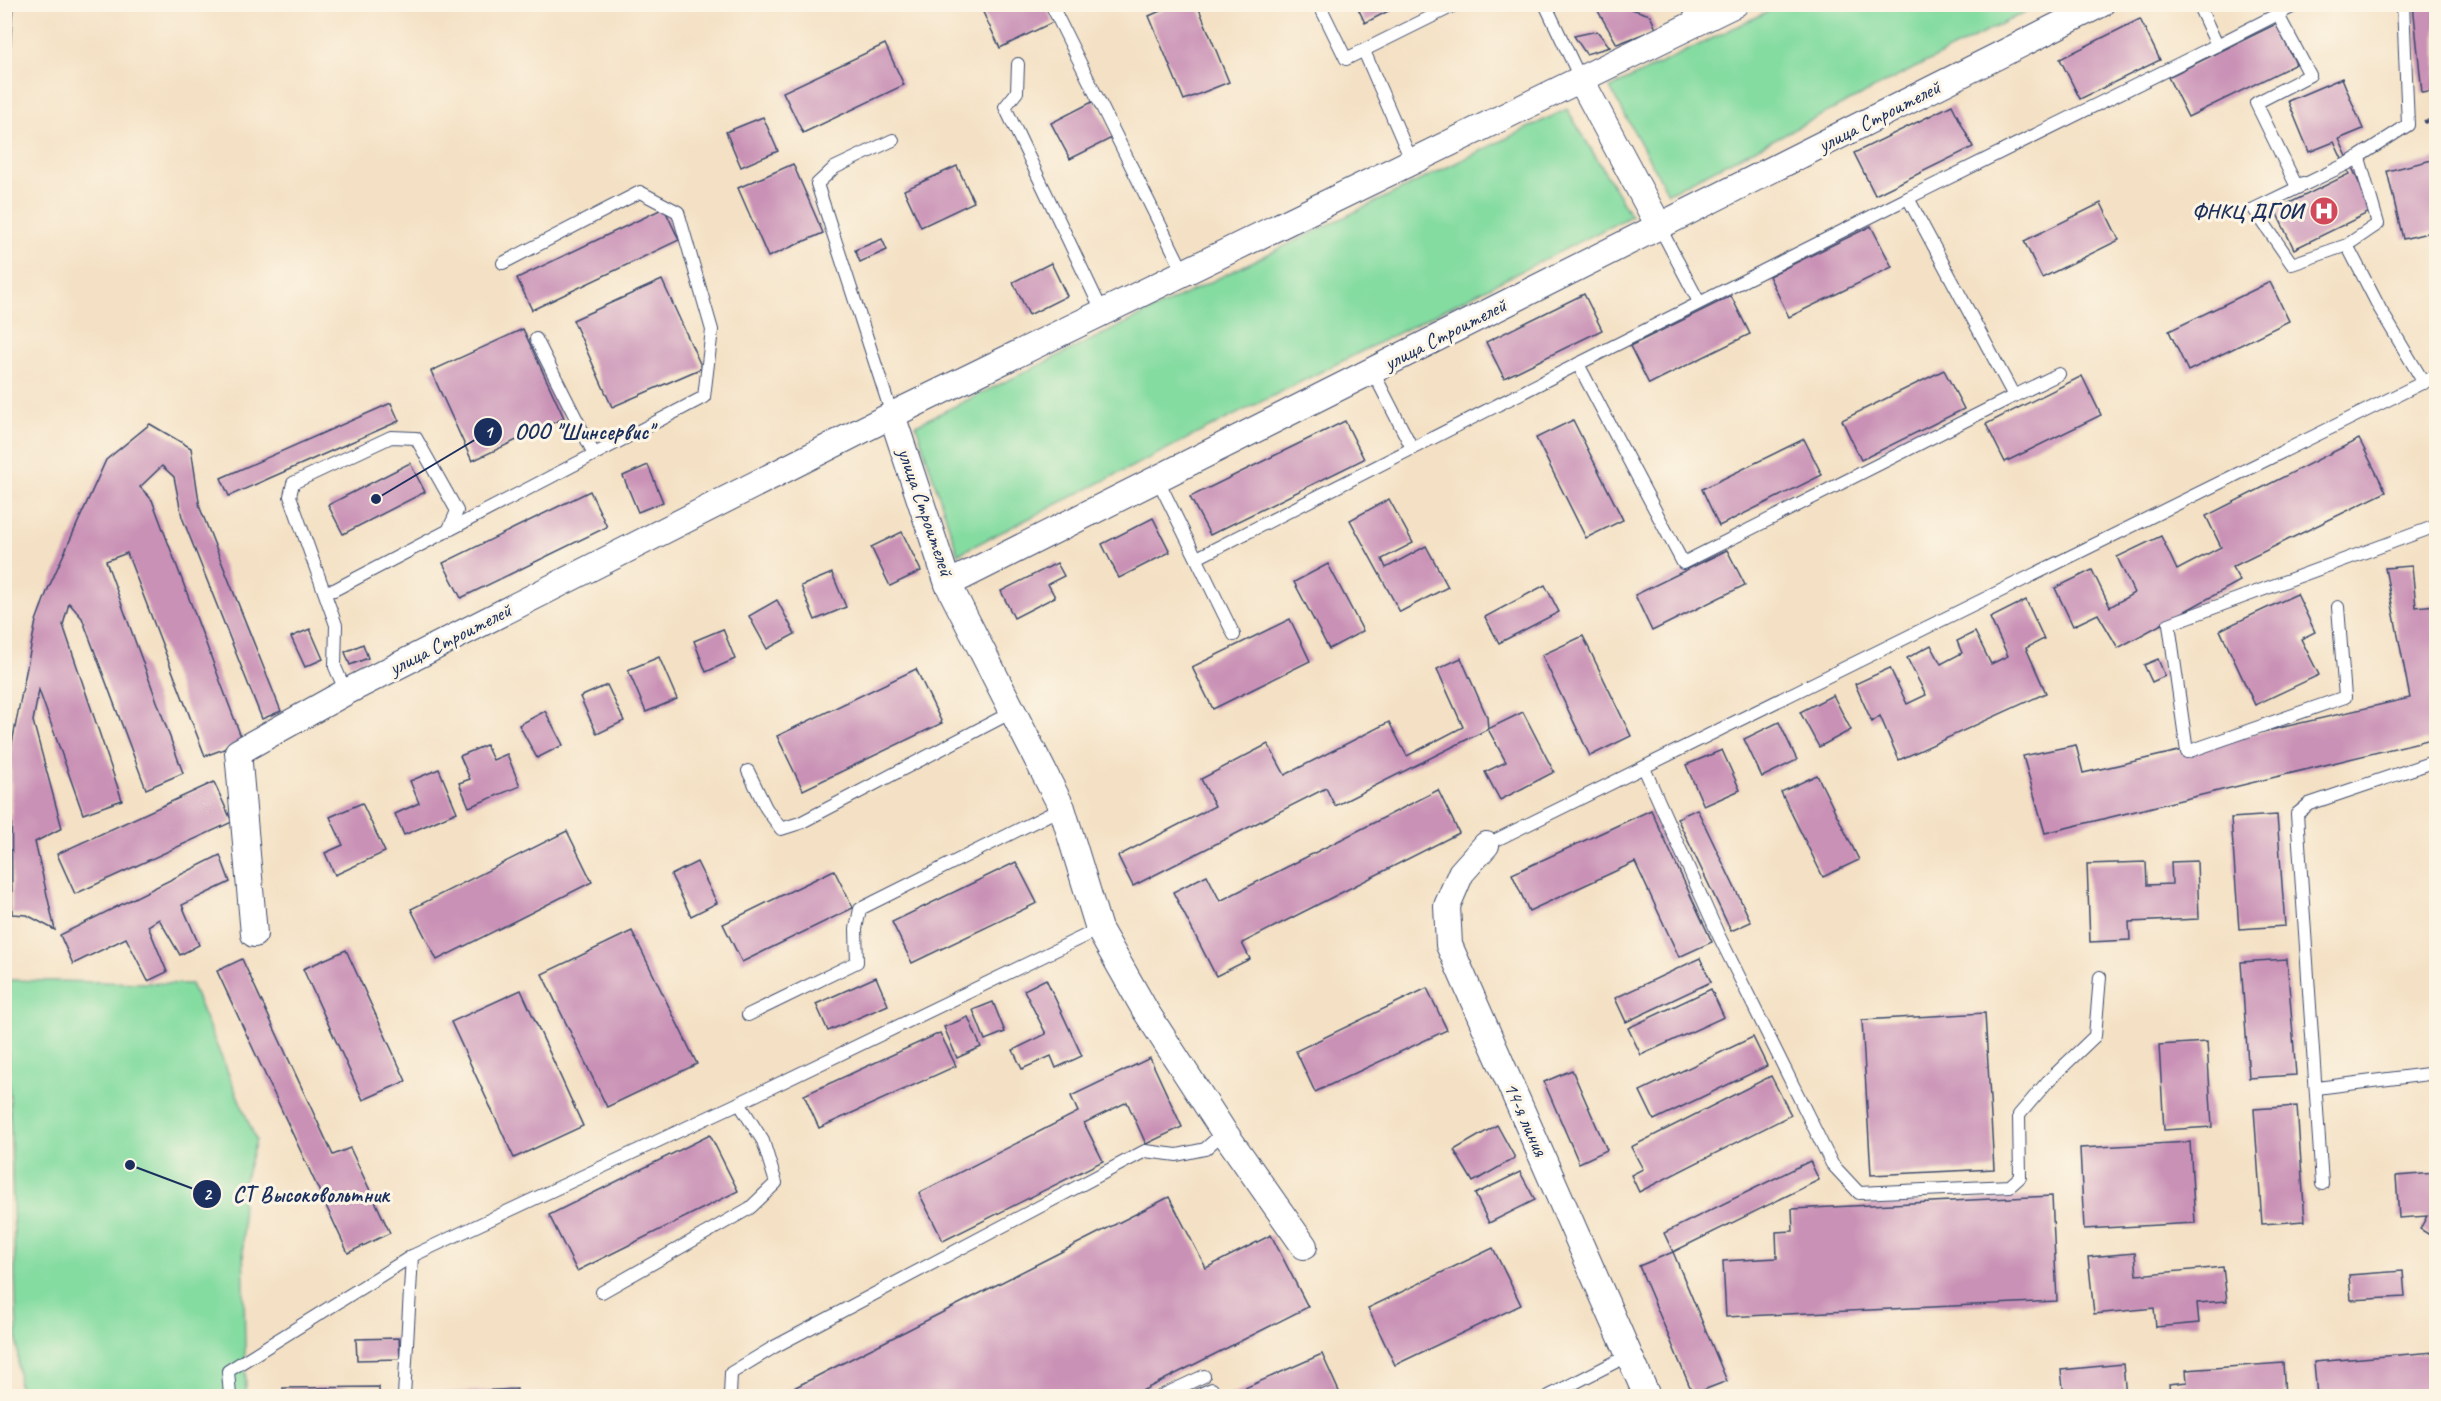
<svg xmlns="http://www.w3.org/2000/svg" width="2441" height="1401" viewBox="0 0 2441 1401" font-family="Caveat,sans-serif">
  <style>
    .green { fill: #85dca1; stroke: #508680; stroke-width: 1.5 }
    .building { fill: #c991b6 }
    .lines { fill: none; stroke-linecap: round; stroke-linejoin: round }
    .lane-casing { stroke: #3c4a6d; stroke-width: 14 }
    .street-casing { stroke: #3c4a6d; stroke-width: 28 }
    .path { stroke: #3c4a6d; stroke-width: 4; stroke-dasharray: 4.5 4.5; stroke-linecap: butt }
    .lane { stroke: #fff; stroke-width: 12 }
    .street { stroke: #fff; stroke-width: 26 }
    .labels { text-anchor: middle; dominant-baseline: central; stroke-width: 6; stroke-linejoin: round; paint-order: stroke }
    .street-label { font-size: 21px; fill: #1b2f5e; stroke: #fcf5e5 }
    .poi-label { font-size: 21px; font-weight: bold; fill: #1b2f5e; stroke: #fcf5e5; text-anchor: end }
    .leader { fill: none; stroke: #1b2f5e; stroke-width: 2 }
    .callout-dot { fill: #1b2f5e; stroke: #fcf5e5; stroke-width: 2 }
    .mark-label { font-size: 18px; text-anchor: middle; font-weight: bold; fill: #fff }
    .callout-label { font-size: 22px; text-anchor: middle; font-weight: bold; fill: #1b2f5e; stroke: #fcf5e5; stroke-width: 6; stroke-linejoin: round; paint-order: stroke }
  </style>
  <rect width="100%" height="100%" fill="#fcf5e5"/>
  <filter id="ink" filterUnits="userSpaceOnUse"><feTurbulence type="fractalNoise" baseFrequency=".0167" numOctaves="2"/><feDisplacementMap in="SourceGraphic" scale="12" xChannelSelector="R" yChannelSelector="G"/><feConvolveMatrix kernelMatrix="1 2 1 2 8 2 1 2 1" color-interpolation-filters="sRGB"/></filter>
  <filter id="wash" filterUnits="userSpaceOnUse"><feTurbulence type="fractalNoise" baseFrequency=".008" numOctaves="4" result="noise"/><feDisplacementMap in="SourceGraphic" scale="24" xChannelSelector="R" yChannelSelector="G"/><feGaussianBlur stdDeviation="1.35" result="paint"/><feColorMatrix in="noise" values="0 0 0 0 0 0 0 0 0 0 0 0 0 0 0 0 0 1.4 0 .05"/><feComposite in="paint" operator="in"/></filter>
  <g filter="url(#wash)">
    <rect width="100%" height="100%" fill="#f4e1c5"/>
    <g class="green">
      <path d="M1783 4H2039V5L1668 193 1610 88Z"/>
      <path d="M1567 109 1631 216 958 554 916 425Z"/>
      <path d="M6 980 191 984 256 1140 242 1189 246 1396H19Z"/>
    </g>
    <g id="blocks">
      <g class="building">
        <path d="M4 4H13L6 115H4Z"/>
        <path d="M988 4H1045L1053 22 1000 48 981 8Z"/>
        <path d="M1176 4H1197L1229 82 1184 100 1149 16Z"/>
        <path d="M1356 4H1402L1365 23Z"/>
        <path d="M1594 4H1616L1650 15 1656 29 1617 44Z"/>
        <path d="M2413 4H2436V91L2422 93Z"/>
        <path d="M2140 19 2160 60 2080 99 2060 59Z"/>
        <path d="M2276 24 2296 64 2188 117 2168 77Z"/>
        <path d="M1597 31 1610 47 1586 54 1574 36Z"/>
        <path d="M885 44 904 85 803 133 783 92Z"/>
        <path d="M2342 78 2363 129 2339 139 2372 211 2294 249 2275 210 2349 174 2334 142 2309 152 2288 101Z"/>
        <path d="M1094 101 1112 138 1070 159 1051 123Z"/>
        <path d="M1952 105 1973 147 1875 195 1854 153Z"/>
        <path d="M763 117 778 151 741 167 726 132Z"/>
        <path d="M2436 159V231L2403 239 2387 171Z"/>
        <path d="M793 164 823 233 768 257 738 188Z"/>
        <path d="M957 166 974 202 921 227 904 190Z"/>
        <path d="M2101 203 2119 240 2042 278 2024 241Z"/>
        <path d="M664 208 679 240 532 310 517 278Z"/>
        <path d="M1871 226 1892 267 1789 317 1769 276Z"/>
        <path d="M882 239 887 250 860 262 855 250Z"/>
        <path d="M1051 263 1067 296 1029 315 1013 282Z"/>
        <path d="M662 280 702 368 612 407 573 320Z"/>
        <path d="M2270 282 2289 321 2188 371 2169 331Z"/>
        <path d="M1584 294 1602 330 1504 378 1486 342Z"/>
        <path d="M1731 296 1750 334 1649 384 1630 346Z"/>
        <path d="M523 329 564 418 472 461 431 371Z"/>
        <path d="M1944 370 1964 409 1861 460 1842 420Z"/>
        <path d="M2082 376 2101 415 2005 462 1986 424Z"/>
        <path d="M391 403 399 421 229 496 221 478Z"/>
        <path d="M1573 420 1623 520 1586 538 1536 438Z"/>
        <path d="M1345 421 1364 459 1210 535 1190 497Z"/>
        <path d="M150 424 191 448 200 508 281 711 262 719 182 517 174 477 162 466 140 487 152 500 243 742 205 756 127 553 106 561 183 773 146 789 82 618 69 603 63 625 122 800 83 814 39 690 33 721 62 828 35 842 55 930 27 915 12 914 11 748 36 621 48 589 106 460Z"/>
        <path d="M1804 439 1822 475 1719 526 1702 489Z"/>
        <path d="M2359 439 2386 492 2232 567 2240 581 2118 648 2098 614 2073 626 2055 588 2092 570 2110 607 2134 593 2117 557 2161 536 2177 570 2221 547 2206 516Z"/>
        <path d="M410 463 425 492 343 534 328 505Z"/>
        <path d="M648 465 663 502 638 512 623 476Z"/>
        <path d="M590 491 607 527 461 598 443 563Z"/>
        <path d="M1389 499 1413 543 1382 559 1386 568 1426 546 1448 587 1400 612 1350 520Z"/>
        <path d="M1153 518 1170 552 1119 578 1102 544Z"/>
        <path d="M902 532 921 571 890 586 871 547Z"/>
        <path d="M1727 550 1745 585 1652 631 1635 595Z"/>
        <path d="M1057 563 1064 576 1048 584 1055 597 1014 618 1001 591Z"/>
        <path d="M1328 564 1363 631 1329 649 1294 582Z"/>
        <path d="M2412 566 2416 607 2436 605V738L2045 833 2023 756 2076 745 2083 773 2410 698 2385 568Z"/>
        <path d="M832 573 846 607 815 620 801 586Z"/>
        <path d="M1545 585 1559 612 1499 643 1485 617Z"/>
        <path d="M2297 594 2315 632 2301 639 2319 675 2255 705 2220 630Z"/>
        <path d="M777 600 795 634 767 649 749 616Z"/>
        <path d="M2026 600 2044 639 2026 648 2046 693 1899 760 1880 716 1872 722 1855 684 1890 668 1907 704 1926 695 1907 658 1931 645 1941 664 1962 653 1957 641 1975 632 1991 664 2008 656 1990 618Z"/>
        <path d="M1290 619 1310 661 1213 709 1192 667Z"/>
        <path d="M310 629 323 659 305 667 291 637Z"/>
        <path d="M723 629 735 659 706 672 694 641Z"/>
        <path d="M1583 636 1631 736 1590 756 1542 655Z"/>
        <path d="M363 644 368 658 350 665 345 652Z"/>
        <path d="M659 657 677 699 646 712 628 670Z"/>
        <path d="M1461 658 1487 717 1488 729 1335 806 1326 788 1133 886 1118 856 1215 806 1201 779 1268 744 1285 775 1389 722 1407 756 1463 727 1437 669Z"/>
        <path d="M2158 659 2165 676 2152 682 2144 665Z"/>
        <path d="M916 669 942 723 803 790 777 736Z"/>
        <path d="M607 685 624 721 597 734 580 697Z"/>
        <path d="M1833 695 1851 730 1819 747 1800 712Z"/>
        <path d="M545 711 563 745 537 758 519 725Z"/>
        <path d="M1523 712 1554 772 1500 800 1485 772 1506 762 1488 729Z"/>
        <path d="M1779 722 1797 760 1762 777 1744 739Z"/>
        <path d="M486 745 493 760 507 754 520 786 469 807 459 783 470 779 460 756Z"/>
        <path d="M1722 750 1740 790 1704 806 1686 765Z"/>
        <path d="M439 769 457 812 404 835 395 814 419 803 410 781Z"/>
        <path d="M1817 775 1859 860 1823 877 1781 792Z"/>
        <path d="M214 782 232 822 75 894 57 854Z"/>
        <path d="M1438 790 1459 833 1242 943 1250 959 1216 976 1173 892 1207 875 1220 901Z"/>
        <path d="M362 803 385 852 335 875 325 853 343 845 330 817Z"/>
        <path d="M1697 809 1751 922 1731 931 1677 818Z"/>
        <path d="M1651 810 1712 942 1679 957 1635 862 1529 911 1512 874Z"/>
        <path d="M2277 815 2285 926 2239 929 2231 818Z"/>
        <path d="M567 831 592 882 437 960 411 909Z"/>
        <path d="M220 855 230 882 182 905 199 945 180 955 159 919 148 926 167 972 148 981 126 938 73 964 60 935Z"/>
        <path d="M2197 861 2199 919 2129 922 2130 940 2090 942 2087 864 2146 862 2147 885 2172 884 2171 862Z"/>
        <path d="M697 862 717 903 691 916 671 875Z"/>
        <path d="M1016 862 1037 903 912 963 892 922Z"/>
        <path d="M834 870 853 908 742 962 723 924Z"/>
        <path d="M632 931 697 1064 607 1107 542 974Z"/>
        <path d="M346 950 406 1081 363 1100 303 969Z"/>
        <path d="M1700 958 1711 982 1626 1022 1615 998Z"/>
        <path d="M242 959 333 1155 350 1148 390 1233 348 1253 217 971Z"/>
        <path d="M2287 959 2296 1075 2249 1078 2241 962Z"/>
        <path d="M876 977 888 1005 828 1031 816 1004Z"/>
        <path d="M1046 979 1082 1056 1056 1068 1051 1056 1022 1069 1013 1050 1046 1034 1024 990Z"/>
        <path d="M1427 988 1447 1030 1315 1092 1296 1051Z"/>
        <path d="M1711 989 1724 1017 1641 1055 1628 1028Z"/>
        <path d="M521 990 583 1126 514 1158 451 1022Z"/>
        <path d="M993 1002 1005 1032 985 1040 973 1010Z"/>
        <path d="M1985 1013 1994 1169 1871 1175 1862 1020Z"/>
        <path d="M968 1017 981 1047 957 1058 944 1027Z"/>
        <path d="M940 1033 956 1066 819 1128 804 1095Z"/>
        <path d="M1753 1037 1767 1066 1654 1120 1640 1091Z"/>
        <path d="M2207 1042 2212 1127 2164 1130 2159 1045Z"/>
        <path d="M1150 1058 1182 1127 1146 1144 1127 1102 1084 1123 1103 1161 943 1241 919 1193 1078 1112 1071 1096Z"/>
        <path d="M1572 1070 1607 1150 1579 1163 1544 1082Z"/>
        <path d="M1771 1076 1791 1115 1639 1192 1631 1175 1643 1169 1631 1147Z"/>
        <path d="M2297 1106 2305 1221 2262 1224 2254 1109Z"/>
        <path d="M1497 1125 1515 1158 1473 1182 1454 1150Z"/>
        <path d="M710 1135 738 1191 577 1271 549 1215Z"/>
        <path d="M2190 1142 2195 1223 2084 1229 2080 1148Z"/>
        <path d="M1810 1161 1819 1180 1673 1252 1664 1233Z"/>
        <path d="M1520 1172 1535 1200 1489 1223 1475 1194Z"/>
        <path d="M2436 1173V1239L2420 1229 2427 1216 2399 1218 2396 1176Z"/>
        <path d="M2052 1196 2057 1301 1726 1317 1723 1261 1777 1258 1776 1232 1793 1231 1792 1209Z"/>
        <path d="M1169 1197 1206 1268 1271 1235 1308 1307 1132 1396H778Z"/>
        <path d="M1493 1248 1521 1305 1395 1365 1368 1308Z"/>
        <path d="M1673 1252 1727 1381 1693 1394 1639 1266Z"/>
        <path d="M2135 1253 2137 1275 2223 1267 2227 1301 2197 1303 2199 1323 2156 1327 2154 1308 2094 1314 2088 1257Z"/>
        <path d="M2403 1271 2405 1297 2351 1300 2349 1275Z"/>
        <path d="M399 1338 400 1359 357 1360 356 1339Z"/>
        <path d="M2434 1352 2436 1396H2317L2314 1362Z"/>
        <path d="M1322 1354 1341 1396H1227Z"/>
        <path d="M2283 1363 2285 1396H2170L2169 1384 2187 1382 2186 1370Z"/>
        <path d="M2123 1364 2126 1396H2064L2061 1370Z"/>
        <path d="M379 1387V1396H283V1388Z"/>
        <path d="M517 1389V1396H441V1393Z"/>
      </g>
    </g>
  </g>
  <g filter="url(#ink)">
    <use href="#blocks" fill-opacity="0" stroke="#3c4a6d" stroke-width="1.5"/>
    <g class="lines">
      <g class="lane-casing">
        <g id="lane">
          <path d="M1051 4 1184 273"/>
          <path d="M1319 4 1346 59 1457 4"/>
          <path d="M1545 4 1581 80"/>
          <path d="M1687 4 1696 23"/>
          <path d="M2198 4 2217 45 2298 4"/>
          <path d="M2278 15 2310 75 2256 103 2297 187 2303 183"/>
          <path d="M1364 51 1412 162"/>
          <path d="M1018 64 1017 92 1005 107 1103 313"/>
          <path d="M2352 161 2408 125 2403 4"/>
          <path d="M1908 198 2014 396 1683 563 1578 364Z"/>
          <path d="M1908 198 2217 45"/>
          <path d="M1659 226 1699 302"/>
          <path d="M2347 245 2292 264 2254 209 2359 158 2378 224 2347 245 2380 309 2424 383"/>
          <path d="M536 339 594 454"/>
          <path d="M1372 370 1412 448"/>
          <path d="M2014 396 2059 374"/>
          <path d="M892 415 817 184 834 168 893 140"/>
          <path d="M1157 478 1234 635"/>
          <path d="M1197 558 1578 364"/>
          <path d="M325 591 334 590 704 397 712 330 678 212 640 192 503 263"/>
          <path d="M2338 607 2345 697 2187 752 2169 624 2436 526"/>
          <path d="M346 692 335 667 336 625 290 496 293 483 391 437 416 438 457 511 449 529"/>
          <path d="M1644 768 1718 934 1832 1164 1859 1193 2010 1186 2020 1177 2019 1115 2048 1081 2095 1036 2100 977"/>
          <path d="M748 771 766 808 781 829 800 823 1012 712"/>
          <path d="M1486 845 2436 376"/>
          <path d="M748 1015 857 962 856 929 860 909 1062 808"/>
          <path d="M2317 1088 2436 1073"/>
          <path d="M2322 1184 2297 814 2309 804 2436 761"/>
          <path d="M602 1292 750 1208 776 1183 763 1141 739 1103 1099 929"/>
          <path d="M230 1396 228 1371 412 1256"/>
          <path d="M404 1396 412 1256 739 1103"/>
          <path d="M730 1396 731 1373 774 1347 1145 1151 1177 1155 1205 1149 1224 1132"/>
          <path d="M1161 1396 1204 1376"/>
          <path d="M1196 1396 1212 1389"/>
          <path d="M1549 1396 1629 1355"/>
        </g>
      </g>
      <g class="street-casing">
        <g id="street">
          <path d="M1581 80 1659 226"/>
          <path d="M892 415 948 584 2101 4"/>
          <path d="M948 584 1062 808 1099 929 1145 1010 1224 1132 1304 1246"/>
          <path d="M1486 845 1461 873 1447 906 1449 945 1647 1396"/>
          <path d="M254 934 238 752 346 692 892 415 1735 4"/>
        </g>
      </g>
      <g class="path">
        <path d="M2424 122 2436 119"/>
        <path d="M4 359 5 350"/>
      </g>
      <use href="#lane" class="lane"/>
      <use href="#street" class="street"/>
    </g>
  </g>
  <defs>
    <g id="hospital-disc" transform="scale(1.5)"><circle r="9.5" fill="#d1495b" stroke="#fcf5e5"/><path d="M-5-5h3v3.5h4V-5h3V5h-3V1.5h-4V5h-3Z" fill="#fff"/></g>
  </defs>
  <g fill-rule="evenodd">
    <use href="#hospital-disc" x="2324" y="211"/>
  </g>
  <g class="labels">
    <g class="street-label">
      <text transform="translate(1879 116) rotate(-27)">улица Строителей</text>
      <text transform="translate(1445 334) rotate(-27)">улица Строителей</text>
      <text transform="translate(926 512) rotate(71)">улица Строителей</text>
      <text transform="translate(450 639) rotate(-27)">улица Строителей</text>
      <text transform="translate(1526 1119) rotate(66)">14-я линия</text>
    </g>
    <g class="poi-label">
      <text x="2303" y="211">ФНКЦ ДГОИ</text>
    </g>
  </g>
  <path class="leader" d="M376 499L488 432M130 1165L207 1194"/>
  <g class="callout-dot">
    <circle cx="376" cy="499" r="6"/>
    <circle cx="130" cy="1165" r="6"/>
    <circle cx="488" cy="432" r="15"/>
    <circle cx="207" cy="1194" r="15"/>
  </g>
  <g class="mark-label">
    <text x="488" y="438">1</text>
    <text x="207" y="1200">2</text>
  </g>
  <g class="callout-label">
    <text x="584" y="439">ООО "Шинсервис"</text>
    <text x="311" y="1202">СТ Высоковольтник</text>
  </g>
  <rect width="2441" height="1401" fill="none" stroke="#fcf5e5" stroke-width="24"/>
</svg>
